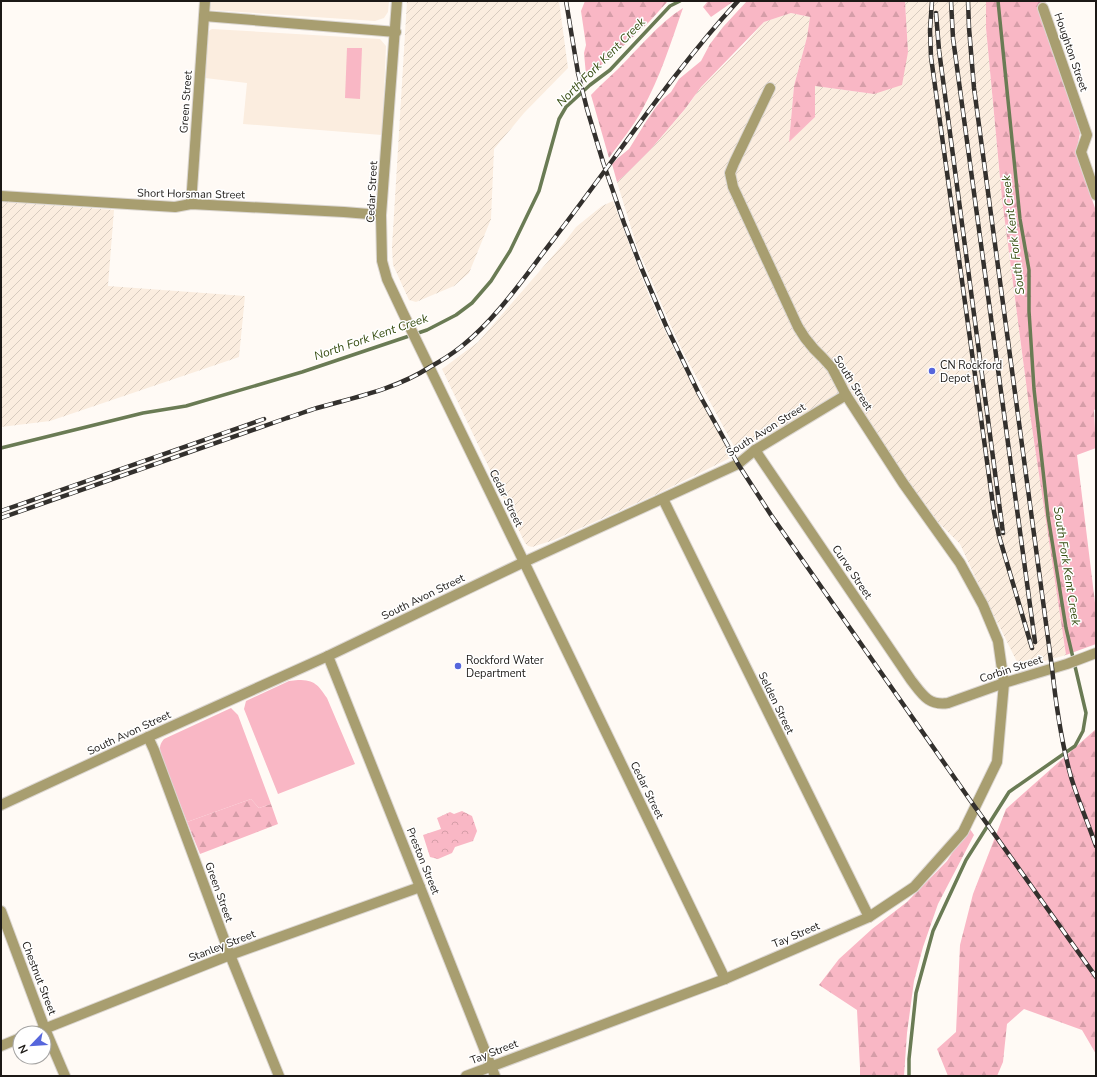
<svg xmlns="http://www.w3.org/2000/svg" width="1097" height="1077" viewBox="0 0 1097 1077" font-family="'Nunito Sans',sans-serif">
<defs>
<pattern id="industrial-furrows" width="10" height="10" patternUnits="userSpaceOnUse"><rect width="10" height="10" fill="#fbeddf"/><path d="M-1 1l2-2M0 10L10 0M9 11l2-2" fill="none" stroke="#d7cbbf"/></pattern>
<pattern id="forest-firs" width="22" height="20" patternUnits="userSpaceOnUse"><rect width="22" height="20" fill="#f9b7c5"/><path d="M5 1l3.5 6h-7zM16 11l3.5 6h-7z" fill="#d59da8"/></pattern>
<pattern id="park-crowns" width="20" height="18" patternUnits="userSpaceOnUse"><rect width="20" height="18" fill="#f9b7c5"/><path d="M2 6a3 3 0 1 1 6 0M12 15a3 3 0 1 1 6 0" fill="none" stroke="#d59da8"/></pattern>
</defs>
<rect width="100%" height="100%" fill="#fffaf5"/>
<g fill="#fbeddf">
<polygon points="207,1 389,1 388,12 384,18 375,21 211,10 207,6"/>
<polygon points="212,29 380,39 386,46 382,135 243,124 247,83 205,78 207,33 210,30"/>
</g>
<g fill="url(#industrial-furrows)">
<polygon points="407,1 559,1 568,68 524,113 494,149 491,219 469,273 454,286 416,302 409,300 393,265 392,247"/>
<polygon points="905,1 986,1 986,28 1002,199 1031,421 1066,655 1020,668 978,583 960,544 939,523 888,453 848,386 793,422 766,436 736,450 684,354 670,324 637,247 617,182 628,172 651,149 687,107 701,87 744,45 764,22 791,13 810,17 807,37 794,86 789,141 815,117 815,86 874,94 908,52"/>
<polygon points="1,201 114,210 108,286 245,296 239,357 50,421 1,427"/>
<polygon points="613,201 643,281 656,312 677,356 732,457 657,494 554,540 532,547 528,546 525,543 442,369 478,342 564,243 576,227 602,206"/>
</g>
<g fill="#f9b7c5">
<polygon points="347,48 362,48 360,99 345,98"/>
<path d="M298,680C315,680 318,685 327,698L355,764L278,794L244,709L246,701L289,681Z"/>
<path d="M231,708L238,715L271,804L259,808L251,799L187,822L162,757C160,749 158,746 164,739Z"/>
</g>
<g fill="url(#forest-firs)">
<polygon points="585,1 668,1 649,22 607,61 586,75 584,53 586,45 581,11"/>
<polygon points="708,1 734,1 711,17 703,7"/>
<polygon points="747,1 905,1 908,52 902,85 874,94 815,86 815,117 789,142 794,86 807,37 810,17 791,13 764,22 701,87 685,109 651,149 628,172 617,182 612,164 618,158 629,149 647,120 656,107 663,99 671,92 679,79 701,61 710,44 723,27"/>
<polygon points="986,1 1049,1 1044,3 1040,6 1041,12 1080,133 1077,148 1078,158 1096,211 1096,409 1094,410 1096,448 1077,455 1096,611 1096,644 1066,655 1031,421 1002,199 986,28"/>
<path d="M683,8C671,42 660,78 642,110C633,127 620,142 609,158L591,95C599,86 609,78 618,69C639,48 658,24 683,8Z"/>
<polygon points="1096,729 1096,1054 1082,1030 1024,1009 1007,1024 1003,1062 997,1076 948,1076 937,1049 956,1032 960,945 973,894 1006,809"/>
<polygon points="251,799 259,808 271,804 278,824 200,854 187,822"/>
<polygon points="970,829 974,835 938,904 923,947 914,981 907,1033 904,1076 860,1076 860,1068 857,1010 819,985 839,959 872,929 907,902 947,861 963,836"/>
</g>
<polygon fill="url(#park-crowns)" points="462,811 472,816 477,831 473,841 455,847 452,853 438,859 430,857 423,835 441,829 437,818 450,812 454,814"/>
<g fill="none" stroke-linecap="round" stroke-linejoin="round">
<g stroke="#6a7b54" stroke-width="3.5">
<polyline points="1,448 143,413 186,406 302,372 427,330 456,315 472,303 491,281 510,251 539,191 559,119 566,107 590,85 610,70 670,6 680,1"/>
<polyline points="909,1076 909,1059 916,993 933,931 966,860 1009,792 1075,746 1083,731 1086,713 1066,628 1048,516 1034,389 1029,311 1029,270 1020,219 998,1"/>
</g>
<g stroke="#dbd6d1" stroke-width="12">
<g id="minor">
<polyline points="1043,8 1087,135 1081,152 1096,195"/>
<polyline points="204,16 396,32"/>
<polyline points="1,196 175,207 191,204 344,212 381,215"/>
<polyline points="191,204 205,1"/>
<polyline points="755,450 846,395"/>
<polyline points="663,499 869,917"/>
<polyline points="524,562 725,979"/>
<polyline points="148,737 154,750 230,955 279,1076"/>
<polyline points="1,911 45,1029 65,1076"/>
<polyline points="34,1033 230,955 420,887"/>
<polyline points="1,1046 20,1038"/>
<polyline points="466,1076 725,979 869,917 914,887 963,832 997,762 1004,683 998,641 983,605 960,563 903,483 846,395 832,368 823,358 814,349 805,338 798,327 733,187 730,173 734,163 770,88"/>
</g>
</g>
<g stroke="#dbd6d1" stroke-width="12">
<g id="tertiary">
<polyline points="397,1 381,215 382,261 387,279 403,313 524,562"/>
<polyline points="328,656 420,887 495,1076"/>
<path d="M1,805L148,737L328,656L524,562L738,464L755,450L911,680C922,694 928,706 948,703L1004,683L1067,664L1096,653"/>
</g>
</g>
<use href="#minor" stroke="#a89e70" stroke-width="10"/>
<use href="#tertiary" stroke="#a89e70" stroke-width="10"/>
<g stroke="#33302d" stroke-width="4.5">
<g id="rail">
<polyline points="566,1 578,73 587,109 603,162 624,223 641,267 667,328 699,394 738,464 771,515 970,800 1096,977"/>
<polyline points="932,1 930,30 931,57 994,512 999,536 1032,648"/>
<polyline points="951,1 953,38 1035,642"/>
<path d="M968,1L969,28L974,88L1052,668C1056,705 1061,741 1071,777C1078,800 1088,823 1096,846"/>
<polyline points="936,13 939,50 1003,533"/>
<polyline points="1,511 264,419"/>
<path d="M1,518L287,418C297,415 307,411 317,408C356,397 396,389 430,367C441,361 452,354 462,346C498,317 525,276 553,240C615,160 670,75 738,1"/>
</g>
</g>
<use href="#rail" stroke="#fff" stroke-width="3" stroke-dasharray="9" stroke-linecap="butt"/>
</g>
<g fill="#5666dc" stroke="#fff" stroke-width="1.5">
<circle cx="932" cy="371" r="4"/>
<circle cx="458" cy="666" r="4"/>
</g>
<g text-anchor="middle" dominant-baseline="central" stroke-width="3" stroke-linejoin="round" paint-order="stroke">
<g font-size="11" fill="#1c1916" stroke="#fff">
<text transform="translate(1071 52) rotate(71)">Houghton Street</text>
<text transform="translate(186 102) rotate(-86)">Green Street</text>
<text transform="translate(372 192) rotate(-87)">Cedar Street</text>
<text transform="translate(191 194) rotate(1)">Short Horsman Street</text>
<text transform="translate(853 383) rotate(58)">South Street</text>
<text transform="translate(766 430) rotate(-32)">South Avon Street</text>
<text transform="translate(506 498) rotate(64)">Cedar Street</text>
<text transform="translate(852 572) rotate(56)">Curve Street</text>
<text transform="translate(423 597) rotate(-26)">South Avon Street</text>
<text transform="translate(1011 669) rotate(-18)">Corbin Street</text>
<text transform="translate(776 703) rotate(64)">Selden Street</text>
<text transform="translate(129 733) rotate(-25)">South Avon Street</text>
<text transform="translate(647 790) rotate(64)">Cedar Street</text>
<text transform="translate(423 861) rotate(68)">Preston Street</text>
<text transform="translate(219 892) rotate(70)">Green Street</text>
<text transform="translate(796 935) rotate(-23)">Tay Street</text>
<text transform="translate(222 946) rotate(-21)">Stanley Street</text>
<text transform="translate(39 978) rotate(69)">Chestnut Street</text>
<text transform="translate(494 1052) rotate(-21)">Tay Street</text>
</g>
<g font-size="11" fill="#1c1916" stroke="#fff" text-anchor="start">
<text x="940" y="365">CN Rockford<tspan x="940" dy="13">Depot</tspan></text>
<text x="466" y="660">Rockford Water<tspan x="466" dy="13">Department</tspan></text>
</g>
<g font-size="12" font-style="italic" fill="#374d11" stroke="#fff">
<text transform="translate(601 62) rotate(-45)">North Fork Kent Creek</text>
<text transform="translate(1013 235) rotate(-97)">South Fork Kent Creek</text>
<text transform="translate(371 337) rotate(-19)">North Fork Kent Creek</text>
<text transform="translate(1067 566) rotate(81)">South Fork Kent Creek</text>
</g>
</g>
<rect width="1097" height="1077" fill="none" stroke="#1c1916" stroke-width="4"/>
<g transform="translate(32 1045) rotate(245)"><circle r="19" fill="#ffffff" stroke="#a4a3a2"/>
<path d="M0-3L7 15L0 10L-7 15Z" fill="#5666dc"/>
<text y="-6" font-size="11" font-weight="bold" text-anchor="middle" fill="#1c1916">N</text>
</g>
</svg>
